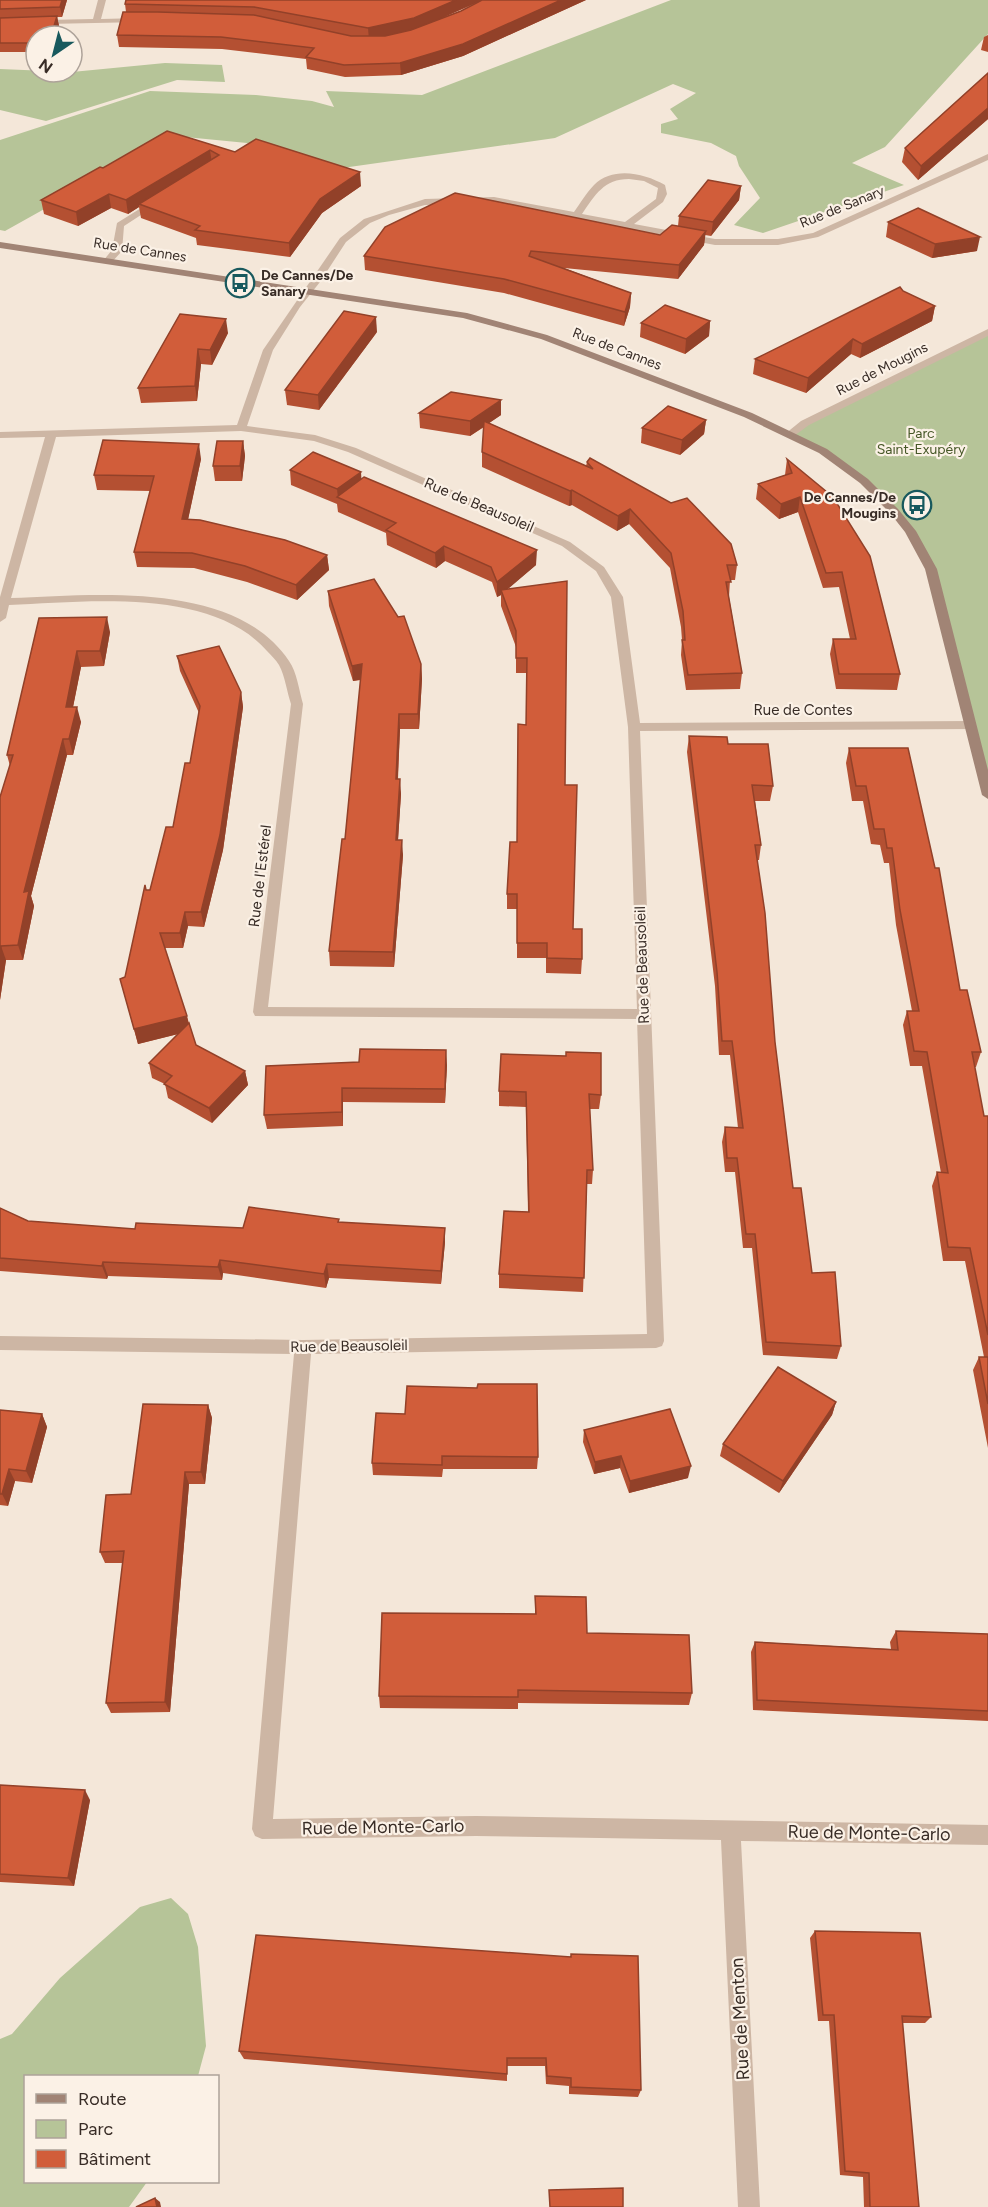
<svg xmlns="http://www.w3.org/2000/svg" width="988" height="2207" viewBox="0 0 988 2207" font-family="Figtree,sans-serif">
<rect width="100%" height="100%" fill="#f4e7d9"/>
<g fill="#b6c498">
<polygon points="671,0 988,0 988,34 885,147 852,163 904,185 763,233 734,225 760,198 739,166 736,156 711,143 661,133 661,124 678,119 670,109 696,93 673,84 555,138 321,171 247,143 175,136 5,231 0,230 0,140 150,91 256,95 312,101 334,107 326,91 422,95"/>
<polygon points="165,63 222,65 225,82 177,80 46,121 0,110 0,69 72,72"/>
<polygon points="988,332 988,795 921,549 864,481 790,434"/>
<polygon points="171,1898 188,1914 198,1947 206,2046 198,2076 26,2076 26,2182 147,2182 129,2207 0,2207 0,2039 12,2034 60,1978 140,1907"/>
</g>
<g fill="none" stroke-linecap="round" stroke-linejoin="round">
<g fill="#cdb6a4" fill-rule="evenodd">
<polygon points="98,0 106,0 101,19 142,18 146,20 142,22 0,25 0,21 93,19"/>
<path d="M988,154V160L818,237L778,245H715L494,203L425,205L389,215L370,223L346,242L320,282L300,307L273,350L247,426L315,435L356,448L570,542L604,567L623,597L640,723L971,721L977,725L971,729L640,731L664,1341L662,1346L656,1348L311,1354L273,1819L476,1816L988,1825V1845L741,1841L760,2207H738L721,1840L476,1836L262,1839L255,1836L252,1829L294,1354L0,1350V1336L303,1340L647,1334L637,1019L255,1016L253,1012L291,704C287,692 285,676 279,665C276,660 271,655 267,651C211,587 86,602 9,605L6,618L0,622V597L45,437L0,438V432L237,425L263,350L340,238L364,219L425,199L494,197L574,212C580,204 586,193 594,185C613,166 644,173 665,185L667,194L663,202L634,224L715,239H778L813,233ZM629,179L644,181L658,188L656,199L625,222L582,214C595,195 604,179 629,179ZM241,431L314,441L348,452L562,546L596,571L611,597L628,727L637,1009L268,1007L303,704C299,691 297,672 289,661C235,580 95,595 11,598L56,437Z"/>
<polygon points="154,200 161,202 124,226 122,251 111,263 105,263 103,261 112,250 117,223"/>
<polygon points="988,329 988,336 809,425 794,436 785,434 801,421"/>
</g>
<polygon fill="#a18475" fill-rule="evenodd" points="0,242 467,313 547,335 752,413 827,449 868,479 898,509 916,531 937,569 988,770 988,799 982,795 925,569 905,532 890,513 860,483 819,453 744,417 541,339 463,318 0,248"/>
</g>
<g fill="#b45032" fill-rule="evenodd">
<polygon points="0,0 67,0 62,17 57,17 59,26 36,36 36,52 0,52"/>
<path d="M126,0H586L463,56L401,75L345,77L307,69L306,59L222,49L119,47L117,35L123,12H126L125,4ZM481,1L461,11L444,17Z"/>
<polygon points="988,35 988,52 981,50 984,37"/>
<polygon points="988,73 988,119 918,180 902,162 905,148"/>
<polygon points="167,131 235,152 361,186 322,213 290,257 197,245 196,238 141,218 139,207 128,214 111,208 78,226 44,214 41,200 103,168"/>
<polygon points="741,186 739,200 711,236 705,235 704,245 678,279 564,268 631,293 630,307 624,326 504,293 365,270 364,256 660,235 678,226 679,216"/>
<polygon points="888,222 977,251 932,258 886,237"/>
<polygon points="903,291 935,306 932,321 860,358 851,354 806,393 753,374 755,359"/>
<polygon points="180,314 228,333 212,365 201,364 197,401 141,403 138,388"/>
<polygon points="710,321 709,336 685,354 640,337 641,323"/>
<polygon points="377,332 319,410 287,405 285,390"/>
<polygon points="419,413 501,415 489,423 586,466 587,462 737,565 735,580 730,580 729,597 742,673 740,689 686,690 681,655 682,640 681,627 670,568 629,524 617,531 572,505 569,506 482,467 482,452 484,427 470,436 420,428"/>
<polygon points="706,420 704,434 680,455 641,443 642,428"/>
<polygon points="243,441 245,456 242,481 215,481 213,466"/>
<polygon points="201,459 188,519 327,555 329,570 297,600 247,582 194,568 137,567 134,552 150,491 97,490 94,475"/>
<polygon points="787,459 900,674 897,690 836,689 830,654 833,639 850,639 839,587 823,588 798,512 779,519 756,499 758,484 785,475"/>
<polygon points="290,470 361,479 536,565 507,589 565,785 573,929 582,959 581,974 546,973 546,958 517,958 517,909 507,909 507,894 517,842 526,725 526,673 516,673 516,647 501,606 501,595 497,597 492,582 445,561 436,568 387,545 386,533 338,512 337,504 291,485"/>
<polygon points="328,591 421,664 422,679 419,729 400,729 398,779 401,794 398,840 403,855 394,967 330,966 329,951 345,839 361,680 353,681 329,606"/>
<polygon points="39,618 110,632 104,666 81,667 73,707 81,722 73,755 67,755 31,896 34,906 23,960 6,960 0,1000 0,797 10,766 7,755"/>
<polygon points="177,656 241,692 243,707 223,850 204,927 188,926 183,948 165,948 196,1045 245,1071 248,1085 212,1123 168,1098 165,1084 152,1078 149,1063 178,1034 138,1044 120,979 125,977 146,890 150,890 173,827 190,763 199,713 180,671"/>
<polygon points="689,736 728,744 773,786 770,801 755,801 761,845 759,860 757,860 775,1042 793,1188 812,1273 841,1346 837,1359 763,1355 752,1248 743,1248 735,1172 725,1172 722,1142 725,1127 738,1128 730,1055 719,1055 715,986 687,752"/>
<polygon points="849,748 960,990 981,1052 976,1067 974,1067 984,1116 988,1116 988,1448 973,1370 979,1357 984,1357 965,1261 943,1261 932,1186 937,1172 941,1173 922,1066 910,1066 903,1025 907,1011 912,1011 896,925 889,863 884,863 880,845 871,844 863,801 852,801 846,763"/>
<polygon points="359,1062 447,1065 445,1103 343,1102 343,1126 267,1129 264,1115"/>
<polygon points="499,1091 601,1095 599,1109 589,1109 593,1170 592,1184 587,1184 583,1292 499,1288 499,1274 528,1212 526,1107 499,1106"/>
<polygon points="0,1208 28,1221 135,1229 243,1228 339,1219 339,1222 445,1242 441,1284 329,1278 326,1288 223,1273 222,1280 108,1276 107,1279 0,1271"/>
<polygon points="836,1402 832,1415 779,1493 720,1456 723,1444"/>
<polygon points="208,1405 212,1418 205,1484 189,1484 170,1712 111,1713 106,1703 123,1563 105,1563 100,1552 131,1494"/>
<polygon points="0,1410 42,1414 47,1427 32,1483 15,1481 8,1506 0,1505"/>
<polygon points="376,1413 538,1457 537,1469 443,1469 442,1477 373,1475 372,1463"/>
<polygon points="584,1430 688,1478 629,1493 620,1468 594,1474 583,1442"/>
<polygon points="535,1596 587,1633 692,1693 689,1705 518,1703 518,1709 380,1708 379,1696 535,1614"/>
<polygon points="896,1631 988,1634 988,1721 753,1710 751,1652 755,1642 891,1649 890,1642"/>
<polygon points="0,1785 90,1800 74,1886 0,1882"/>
<polygon points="815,1931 931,2017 925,2023 902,2023 919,2207 864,2207 863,2177 840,2175 829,2021 818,2021 810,1938"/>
<polygon points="571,1954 641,2090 638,2097 569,2094 569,2086 546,2084 545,2066 507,2066 507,2081 244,2059 239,2051 571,1957"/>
</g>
<g fill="#924129">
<polygon points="62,0 67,0 62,17 60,7"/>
<polygon points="456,0 482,0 415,30 369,40 368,28"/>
<polygon points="561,0 586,0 463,56 401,75 400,63"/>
<polygon points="57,16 59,26 56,36 51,36"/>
<polygon points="988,108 988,119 918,180 921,166"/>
<polygon points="210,150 212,164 139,204 139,207 128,214 126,200"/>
<polygon points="360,172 361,186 322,213 290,257 289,243 320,199"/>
<polygon points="741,186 739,200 711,236 713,222"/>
<polygon points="109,194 111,208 78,226 76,212"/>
<polygon points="706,231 704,245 678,279 679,265"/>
<polygon points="980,237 977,251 932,258 935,244"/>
<polygon points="631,293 630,307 624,326 625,312"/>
<polygon points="935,306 932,321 860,358 862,344"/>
<polygon points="376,317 377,332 319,410 318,395"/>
<polygon points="226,319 228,333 212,365 210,350"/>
<polygon points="710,321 709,336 685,354 686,339"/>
<polygon points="853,339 851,354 806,393 808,378"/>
<polygon points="198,349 201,364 197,401 195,386"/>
<polygon points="501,400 501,415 470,436 470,421"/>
<polygon points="706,420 704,434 680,455 682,440"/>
<polygon points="243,441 245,456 242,481 240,466"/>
<polygon points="199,444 201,459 185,534 182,519"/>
<polygon points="361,472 362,487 338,498 337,489"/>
<polygon points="572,490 572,505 569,506 570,491"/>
<polygon points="800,497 798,512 779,519 781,504"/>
<polygon points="630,509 629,524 617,531 618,516"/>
<polygon points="444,546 445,561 436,568 435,553"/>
<polygon points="537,550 536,565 502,594 501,590 501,595 497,597 497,582"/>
<polygon points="327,555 329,570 297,600 296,585"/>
<polygon points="107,617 110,632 104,666 100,651"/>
<polygon points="77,651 81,667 70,722 66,707"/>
<polygon points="362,664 363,679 353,681 352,666"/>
<polygon points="421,664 422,679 419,729 418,714"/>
<polygon points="241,692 243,707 223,850 204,927 201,912"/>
<polygon points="77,707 81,722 73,755 69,739"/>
<polygon points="399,714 400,729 397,794 396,779"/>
<polygon points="63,739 67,755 31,896 34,906 23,960 18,945 24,892"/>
<polygon points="400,779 401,794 397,855 396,840"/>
<polygon points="402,840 403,855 394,967 393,952"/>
<polygon points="185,912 188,926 183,948 180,933"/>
<polygon points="1,946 6,960 0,1000 0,953"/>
<polygon points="187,1016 190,1031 138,1044 134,1029"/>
<polygon points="446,1050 447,1065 445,1103 445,1089"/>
<polygon points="245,1071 248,1085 212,1123 209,1108"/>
<polygon points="342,1088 343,1102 343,1126 342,1112"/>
<polygon points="445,1228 445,1242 441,1284 441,1271"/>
<polygon points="220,1260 223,1273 222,1280 218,1267"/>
<polygon points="103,1262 108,1276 107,1279 102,1266"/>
<polygon points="327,1264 329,1278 326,1288 324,1274"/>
<polygon points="836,1402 832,1415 779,1493 783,1481"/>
<polygon points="208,1405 212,1418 205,1484 201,1472"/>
<polygon points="42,1414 47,1427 32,1483 26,1471"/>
<polygon points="621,1456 620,1468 594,1474 595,1462"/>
<polygon points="691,1466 688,1478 629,1493 630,1481"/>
<polygon points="9,1469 15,1481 8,1506 2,1494"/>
<polygon points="185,1472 189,1484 170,1712 165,1702"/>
<polygon points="85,1790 90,1800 74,1886 68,1878"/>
<polygon points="155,2198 160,2202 161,2207 157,2207"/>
</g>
<g fill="#d15d3a" stroke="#924129" stroke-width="1.5">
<polygon points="0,0 62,0 60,7 0,9"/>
<polygon points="126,0 456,0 414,18 368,28 254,7 125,4"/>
<polygon points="482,0 561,0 463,44 400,63 344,65 306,57 314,48 221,37 117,35 123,12 158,12 254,15 351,36 385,36 411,30 461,11"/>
<polygon points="57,16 51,36 36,36 36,43 0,43 0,18"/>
<polygon points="988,73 988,108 921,166 905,148"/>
<polygon points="167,131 235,152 256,139 360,172 320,199 289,243 195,230 200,226 139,204 219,155 210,150 126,200 109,194 76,212 41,200 100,167 103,168"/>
<polygon points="708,180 741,186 713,222 679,216"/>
<polygon points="455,193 660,235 672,225 706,231 679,265 531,251 529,256 631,293 625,312 504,279 364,256 385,227"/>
<polygon points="918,208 980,237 935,244 888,222"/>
<polygon points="900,287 903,291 935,306 862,344 853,339 808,378 755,359"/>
<polygon points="665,305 710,321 686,339 641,323"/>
<polygon points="344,311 376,317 318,395 285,390"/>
<polygon points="180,314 226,319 210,350 198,349 195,386 138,388"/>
<polygon points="451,392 501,400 470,421 419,413"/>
<polygon points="668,406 706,420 682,440 642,428"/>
<polygon points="484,421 593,469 587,462 590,458 671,503 687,498 731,544 737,565 727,565 731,582 726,582 742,673 688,675 682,640 685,640 683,611 671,553 630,509 618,516 572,490 570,491 482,452"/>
<polygon points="103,440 199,444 182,519 200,520 285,540 327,555 296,585 245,566 192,553 134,552 154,476 94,475"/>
<polygon points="217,441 243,441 240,466 213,466"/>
<polygon points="313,452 361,472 337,489 290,470"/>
<polygon points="787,459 833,497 870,556 900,674 839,674 833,639 856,639 842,572 826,573 800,497 781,504 758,484 792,473"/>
<polygon points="364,477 537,550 497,582 491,567 444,546 435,553 386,530 396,523 337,497"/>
<polygon points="374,579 398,617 404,616 421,664 418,714 399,714 396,779 400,779 396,840 402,840 393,952 329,951 342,839 345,839 362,664 352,666 328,591"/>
<polygon points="567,581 565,785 577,785 573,929 582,929 582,959 547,958 547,943 517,943 517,894 507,894 510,842 517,842 518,724 526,725 527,658 516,658 516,631 501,590"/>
<polygon points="107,617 100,651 77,651 66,707 77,707 69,739 63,739 24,892 29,891 18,945 1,946 0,953 0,797 13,755 7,755 39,618"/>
<polygon points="219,646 241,692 220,835 201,912 185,912 180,933 160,933 187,1016 134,1029 120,979 125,977 145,885 146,890 150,890 166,827 173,827 185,763 190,763 200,706 177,656"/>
<polygon points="689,736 727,737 728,744 768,744 773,786 752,785 761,845 755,845 765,913 775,1042 793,1188 801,1188 812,1273 835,1272 841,1346 766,1342 755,1234 746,1234 737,1158 727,1158 725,1127 743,1128 732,1041 722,1041 717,972"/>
<polygon points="849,748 908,748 935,868 939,868 960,990 967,990 981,1052 972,1052 984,1116 988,1116 988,1335 970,1248 948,1247 937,1172 948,1173 927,1052 914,1051 907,1011 919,1011 900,910 892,848 887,848 884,829 874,829 866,786 856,786"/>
<polygon points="189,1023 196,1045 245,1071 209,1108 164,1084 172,1076 149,1063"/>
<polygon points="360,1049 446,1050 445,1089 342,1088 342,1112 264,1115 266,1066 359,1062"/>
<polygon points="566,1052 601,1053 601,1095 589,1094 593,1170 587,1170 584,1278 499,1274 504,1211 529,1212 526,1092 499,1091 501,1054 566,1056"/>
<polygon points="249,1207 339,1219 338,1222 445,1228 441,1271 327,1264 324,1274 220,1260 218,1267 103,1262 102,1266 0,1258 0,1208 28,1221 135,1229 136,1223 243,1228"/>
<polygon points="979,1357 988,1357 988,1404"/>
<polygon points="778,1367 836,1402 783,1481 723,1444"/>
<polygon points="478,1384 537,1384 538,1457 442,1456 442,1465 372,1463 376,1413 405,1414 407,1386 477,1388"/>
<polygon points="143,1404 208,1405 201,1472 185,1472 165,1702 106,1703 124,1551 100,1552 106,1495 131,1494"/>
<polygon points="670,1409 691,1466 630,1481 621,1456 595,1462 584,1430"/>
<polygon points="0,1410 42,1414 26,1471 9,1469 2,1494 0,1494"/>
<polygon points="535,1596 586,1597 587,1633 689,1635 692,1693 518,1690 518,1697 379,1696 382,1613 536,1614"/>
<polygon points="896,1631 988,1634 988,1711 757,1700 755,1642 898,1650"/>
<polygon points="0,1785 85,1790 68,1878 0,1874"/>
<polygon points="815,1931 920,1933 931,2017 902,2016 919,2207 870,2207 869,2173 845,2171 834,2015 823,2015"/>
<polygon points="256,1935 571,1957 571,1954 638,1956 641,2090 571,2087 571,2078 547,2076 546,2058 507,2058 507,2074 239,2051"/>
<polygon points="623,2188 623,2207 550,2207 549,2190"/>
<polygon points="155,2198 157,2207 136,2207"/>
</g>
<defs>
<g id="bus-ring" transform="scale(1.5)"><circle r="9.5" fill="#fbf1e6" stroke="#18595d" stroke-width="1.5"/><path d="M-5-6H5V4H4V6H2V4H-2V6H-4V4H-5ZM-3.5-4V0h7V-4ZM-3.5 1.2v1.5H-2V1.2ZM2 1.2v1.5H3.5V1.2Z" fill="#18595d"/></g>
</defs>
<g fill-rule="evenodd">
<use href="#bus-ring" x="240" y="283"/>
<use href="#bus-ring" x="917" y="505"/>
</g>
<g text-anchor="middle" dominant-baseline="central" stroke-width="4.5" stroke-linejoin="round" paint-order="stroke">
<g font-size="14" fill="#382c26" stroke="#fbf1e6">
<text transform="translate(842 207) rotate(-22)">Rue de Sanary</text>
<text transform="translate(140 250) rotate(9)">Rue de Cannes</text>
<text transform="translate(617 349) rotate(21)">Rue de Cannes</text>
<text transform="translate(882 369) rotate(-27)">Rue de Mougins</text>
</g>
<g font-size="14" font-weight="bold" fill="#382c26" stroke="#fbf1e6" text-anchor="start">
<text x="261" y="275">De Cannes/De<tspan x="261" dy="16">Sanary</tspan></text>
<text x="896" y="497" text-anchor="end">De Cannes/De<tspan x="896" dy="16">Mougins</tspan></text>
</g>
<g font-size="14" fill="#475828" stroke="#fbf1e6">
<text x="921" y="433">Parc<tspan x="921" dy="16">Saint-Exupéry</tspan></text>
</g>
<g font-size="15" fill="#382c26" stroke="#fbf1e6">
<text transform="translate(479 505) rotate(23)">Rue de Beausoleil</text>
<text x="803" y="710">Rue de Contes</text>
<text transform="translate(260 876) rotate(-83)">Rue de l'Estérel</text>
<text transform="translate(642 965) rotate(-92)">Rue de Beausoleil</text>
<text transform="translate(349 1346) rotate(-1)">Rue de Beausoleil</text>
</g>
<g font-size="18" fill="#382c26" stroke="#fbf1e6">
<text transform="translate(383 1827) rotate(-1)">Rue de Monte-Carlo</text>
<text transform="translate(869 1833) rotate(1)">Rue de Monte-Carlo</text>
<text transform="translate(740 2019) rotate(-93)">Rue de Menton</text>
</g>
</g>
<rect x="24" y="2075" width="195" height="108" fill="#fbf1e6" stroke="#ada299" stroke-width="1.5"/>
<rect x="36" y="2094" width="30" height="9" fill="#a18475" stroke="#ada299" stroke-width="1.5"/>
<text x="78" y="2105" font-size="18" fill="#382c26">Route</text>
<rect x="36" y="2120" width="30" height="18" fill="#b6c498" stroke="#ada299" stroke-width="1.5"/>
<text x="78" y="2135" font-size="18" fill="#382c26">Parc</text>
<rect x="36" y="2150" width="30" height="18" fill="#d15d3a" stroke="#ada299" stroke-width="1.5"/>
<text x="78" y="2165" font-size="18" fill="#382c26">Bâtiment</text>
<g transform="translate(54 54) rotate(215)"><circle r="28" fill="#fbf1e6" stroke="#ada299" stroke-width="1.5"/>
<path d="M0-4.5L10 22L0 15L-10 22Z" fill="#18595d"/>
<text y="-9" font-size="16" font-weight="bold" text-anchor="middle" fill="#382c26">N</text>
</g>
</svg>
